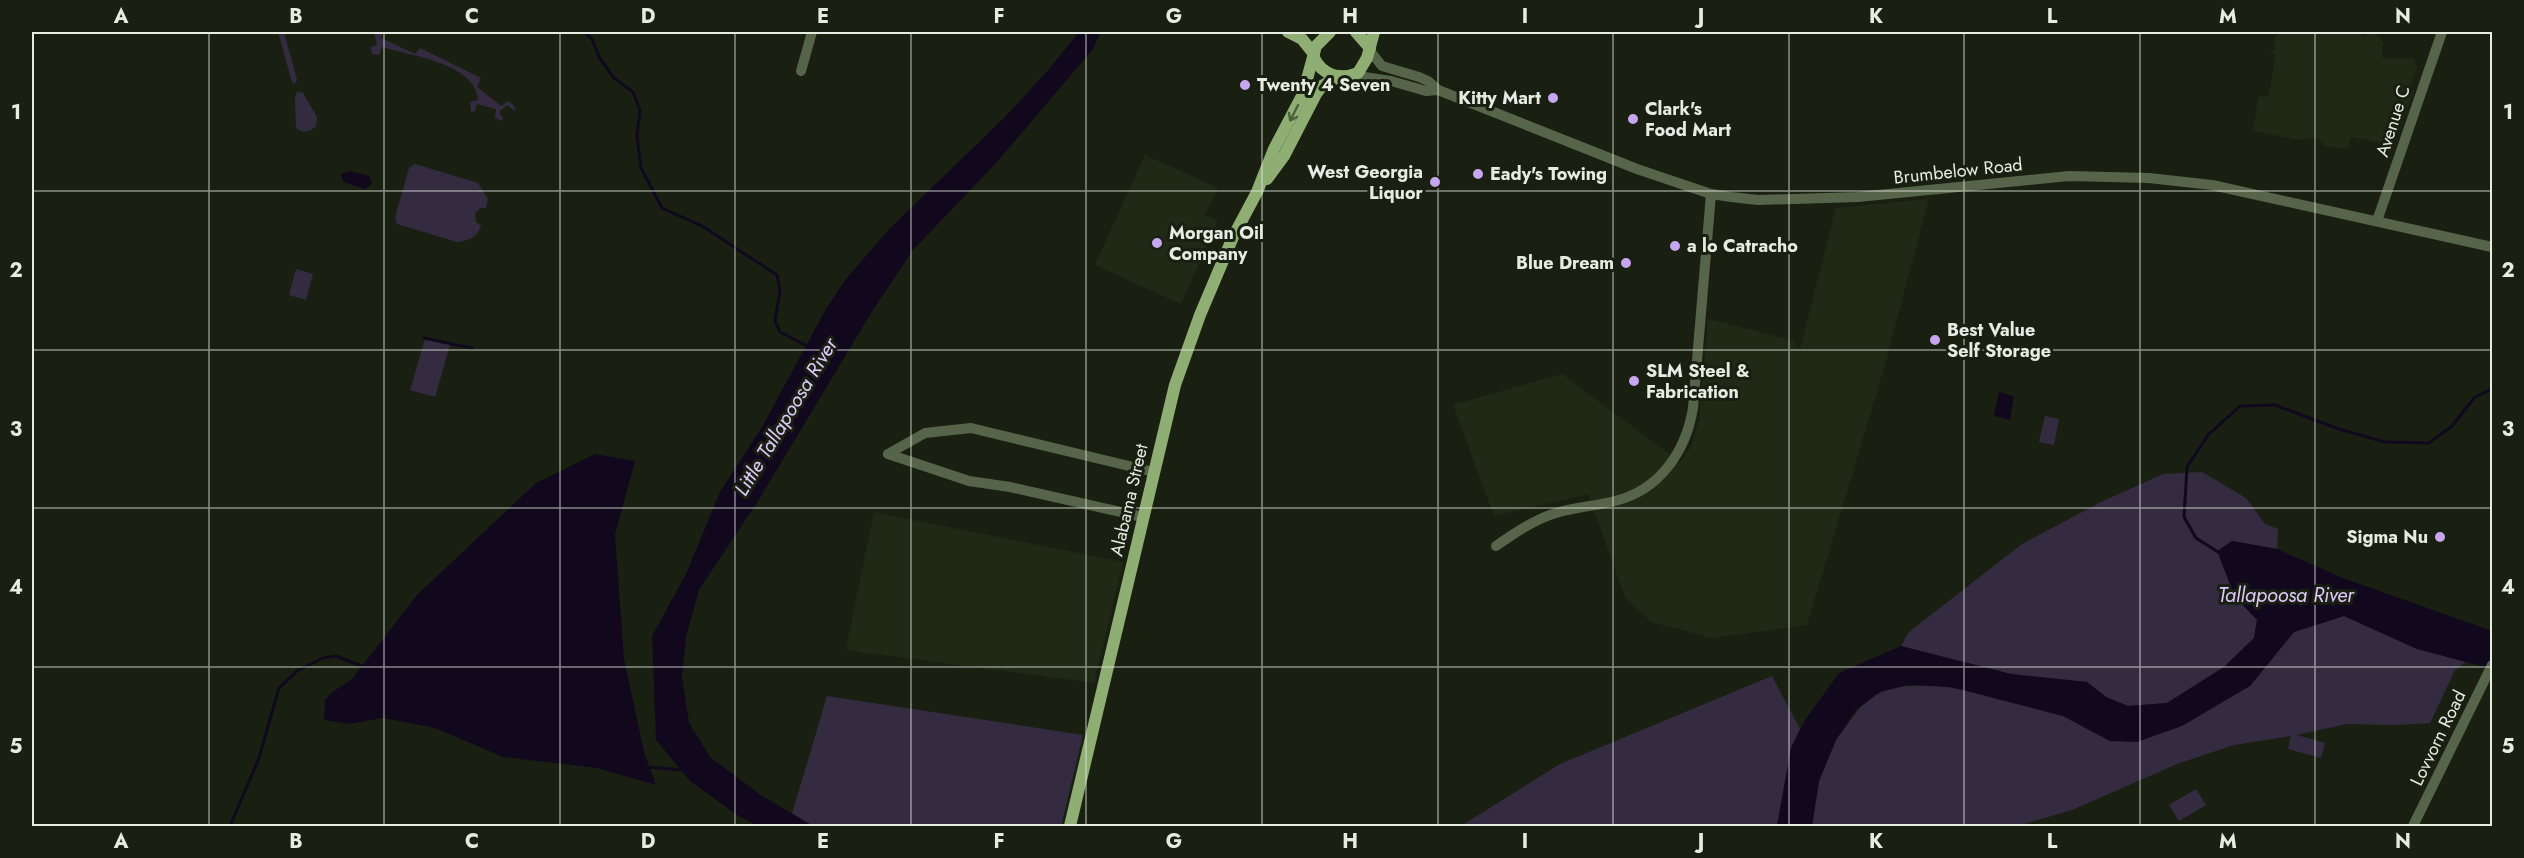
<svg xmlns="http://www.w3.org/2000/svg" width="2524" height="858" viewBox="0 0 2524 858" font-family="Jost,sans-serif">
<rect width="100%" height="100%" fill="#192012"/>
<g fill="#1f2916">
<polygon points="2280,32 2365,32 2363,35 2364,37 2371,32 2376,34 2383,42 2382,57 2385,59 2414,59 2417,67 2409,91 2414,90 2399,134 2396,128 2392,130 2389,132 2387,144 2351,137 2348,147 2340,149 2326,146 2316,138 2295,140 2253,130 2259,96 2266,97 2269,94 2275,59 2275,54 2270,52 2275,49 2274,39"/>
<polygon points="1145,155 1218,188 1205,215 1218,221 1181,304 1095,265"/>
<polygon points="1929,199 1879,385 1807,625 1712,638 1651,622 1625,597 1588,494 1494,516 1453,405 1562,374 1680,462 1691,447 1699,421 1708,319 1795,341 1794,346 1800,349 1836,208"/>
<polygon points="874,512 1123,562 1094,683 846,650"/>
</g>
<g fill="#352b41">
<polygon points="278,32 284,32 297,80 295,84 292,82"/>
<path d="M374,32H383L381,38L415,54L420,48L481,78L477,87L501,106L509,101L515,107V111L507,105L499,112L503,118L502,121L495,118L496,109L477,104L475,111L471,112L470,102L478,100C476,63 411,56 382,47L379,55L372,54L370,47L377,45Z"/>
<path d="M297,92L303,93L317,117L316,126C311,132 303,134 296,128L295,97Z"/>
<path d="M415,164L478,183L488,199L486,208H480L475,213L476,222L481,225C478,237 469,241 457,242L397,224L395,217L409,168Z"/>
<polygon points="296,269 313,274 306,300 289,295"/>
<polygon points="425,339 450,345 435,397 410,390"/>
<polygon points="2045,416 2059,419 2054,445 2039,442"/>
<polygon points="2202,472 2246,498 2265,524 2278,529 2277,549 2232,541 2235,597 2257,619 2254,638 2224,667 2167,703 2128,706 2106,697 2087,682 2011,674 1901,646 1909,632 2022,544 2101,502 2163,474"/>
<polygon points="2344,616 2417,649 2467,661 2455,670 2430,723 2398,725 2346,724 2297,735 2325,743 2321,758 2288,749 2291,736 2234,745 2177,764 2072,810 2017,826 1812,826 1819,781 1836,740 1862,705 1873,696 1893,687 1930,685 1966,690 2063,716 2110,741 2250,686 2294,632"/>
<polygon points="1772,676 1800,729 1791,748 1777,826 1461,826 1560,764"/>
<polygon points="827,696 1083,735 1061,826 813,826 792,814"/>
<polygon points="2196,789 2206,805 2179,821 2169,805"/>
</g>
<g fill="#12081d">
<polygon points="1079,32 1101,32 1093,49 997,162 913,250 871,313 758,501 699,590 686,637 682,677 689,723 710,757 761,795 813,826 758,826 737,815 690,781 656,740 652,636 686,574 720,492 762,427 826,309 846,279 889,229 1005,117 1049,69"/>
<polygon points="350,171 369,176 372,184 365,189 343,182 341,174"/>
<polygon points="1999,392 2014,396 2010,420 1994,416"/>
<polygon points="595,454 635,461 615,535 624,659 644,752 656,785 597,768 503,757 435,728 383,718 349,724 324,720 325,700 331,693 352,679 417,595 536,483"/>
<polygon points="2232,541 2277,549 2343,578 2492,631 2492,669 2417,649 2344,616 2294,632 2250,686 2182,726 2137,742 2110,741 2063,716 1951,687 1908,685 1880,692 1856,710 1836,740 1819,781 1812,826 1777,826 1791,748 1805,720 1839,673 1901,646 2011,674 2087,682 2106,697 2128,706 2167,703 2224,667 2254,638 2257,620 2235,597 2217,551"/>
</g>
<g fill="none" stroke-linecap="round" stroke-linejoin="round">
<g stroke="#12081d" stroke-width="3">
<polyline points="584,32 592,39 599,57 614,78 633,92 640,110 637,136 641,168 662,208 702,226 777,275 780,291 775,321 780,332 809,347"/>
<polyline points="424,338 472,348"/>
<polyline points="2218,552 2196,538 2184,517 2187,467 2208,435 2240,406 2275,405 2339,429 2385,442 2429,443 2452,426 2475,397 2492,389"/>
<polyline points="647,767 682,770"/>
<polyline points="230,826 259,758 279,688 297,671 323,658 336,656 364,667"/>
</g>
<g stroke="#566549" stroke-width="10">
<polyline points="1370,51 1382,66 1419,77 1428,81 1438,90 1637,169 1711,194 1731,197 1758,200 1858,197 2069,176 2149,178 2212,185 2492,247"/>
<polyline points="801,71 812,32"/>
<polyline points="1351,75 1391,81 1426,91 1438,90"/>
<polyline points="2377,221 2442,32"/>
<polyline points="888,454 925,433 971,428 1154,472"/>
<polyline points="888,454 969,481 1010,487 1143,517"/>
<path d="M1496,546C1514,533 1535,519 1556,513C1575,507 1596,506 1615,501C1660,490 1686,451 1693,408L1711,194"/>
<polyline points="2413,826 2492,665"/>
</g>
<g stroke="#8fae73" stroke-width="12">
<polyline points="1288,32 1302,39 1314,54"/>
<polyline points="1356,32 1370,48"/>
<path d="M1314,58C1323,76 1340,80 1358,73L1367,58L1374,32"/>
<polyline points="1267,179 1284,156 1316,94 1322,86 1339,76"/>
<polyline points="1070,826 1175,385 1200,315 1233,237 1257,192 1274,149 1303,94 1316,46 1330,32"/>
</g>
</g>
<defs><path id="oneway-shaft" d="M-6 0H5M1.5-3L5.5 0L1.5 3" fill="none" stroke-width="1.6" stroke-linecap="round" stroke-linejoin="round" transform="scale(1.5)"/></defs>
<use stroke="#4e603e" href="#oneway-shaft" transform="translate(1294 113) rotate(117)"/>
<path fill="none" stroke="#e7ece3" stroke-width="1.5" stroke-opacity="0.55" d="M209,32V826M384,32V826M560,32V826M735,32V826M911,32V826M1086,32V826M1262,32V826M1438,32V826M1613,32V826M1789,32V826M1964,32V826M2140,32V826M2315,32V826M32,191H2492M32,350H2492M32,508H2492M32,667H2492"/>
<g fill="#c7a6ef" stroke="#192012" stroke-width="2">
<circle cx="1245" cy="85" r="6"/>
<circle cx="1553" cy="98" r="6"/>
<circle cx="1633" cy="119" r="6"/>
<circle cx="1478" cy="174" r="6"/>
<circle cx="1435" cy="182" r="6"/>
<circle cx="1157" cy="243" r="6"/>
<circle cx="1675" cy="246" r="6"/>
<circle cx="1626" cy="263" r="6"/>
<circle cx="1935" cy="340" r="6"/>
<circle cx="1634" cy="381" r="6"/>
<circle cx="2440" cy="537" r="6"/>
</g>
<g text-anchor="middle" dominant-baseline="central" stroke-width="6" stroke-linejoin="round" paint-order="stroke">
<g font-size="18" font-weight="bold" fill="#e7ece3" stroke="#192012" text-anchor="start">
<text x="1257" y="85">Twenty 4 Seven</text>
<text x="1541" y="98" text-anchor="end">Kitty Mart</text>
<text x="1645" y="109">Clark's<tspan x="1645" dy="21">Food Mart</tspan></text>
<text x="1423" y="172" text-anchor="end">West Georgia<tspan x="1423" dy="21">Liquor</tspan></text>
<text x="1490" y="174">Eady's Towing</text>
<text x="1169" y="233">Morgan Oil<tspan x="1169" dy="21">Company</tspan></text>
<text x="1687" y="246">a lo Catracho</text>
<text x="1614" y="263" text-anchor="end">Blue Dream</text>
<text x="1947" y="330">Best Value<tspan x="1947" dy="21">Self Storage</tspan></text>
<text x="1646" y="371">SLM Steel &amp;<tspan x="1646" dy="21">Fabrication</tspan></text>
<text x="2428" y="537" text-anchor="end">Sigma Nu</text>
</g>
<g font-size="18" fill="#e7ece3" stroke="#192012">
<text transform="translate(2393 121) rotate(-72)">Avenue C</text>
<text transform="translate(1958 171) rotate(-6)">Brumbelow Road</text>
<text transform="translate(1129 500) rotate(-77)">Alabama Street</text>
<text transform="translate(2438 738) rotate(-64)">Lovvorn Road</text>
</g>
<g font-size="20" font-style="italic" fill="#e1cafd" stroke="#192012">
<text transform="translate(786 417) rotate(-59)">Little Tallapoosa River</text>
<text x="2286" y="595">Tallapoosa River</text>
</g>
</g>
<rect width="2524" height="858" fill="none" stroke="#192012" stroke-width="66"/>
<rect x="33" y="33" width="2458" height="792" fill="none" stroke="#e7ece3" stroke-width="2"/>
<g font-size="20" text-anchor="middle" font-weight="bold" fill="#e7ece3">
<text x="121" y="23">A</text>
<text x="296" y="23">B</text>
<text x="472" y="23">C</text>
<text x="648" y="23">D</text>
<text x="823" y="23">E</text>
<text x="999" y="23">F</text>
<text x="1174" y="23">G</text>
<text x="1350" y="23">H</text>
<text x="1525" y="23">I</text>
<text x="1701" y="23">J</text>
<text x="1876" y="23">K</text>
<text x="2052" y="23">L</text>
<text x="2228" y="23">M</text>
<text x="2403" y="23">N</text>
<text x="16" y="119">1</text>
<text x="2508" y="119">1</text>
<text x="16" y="277">2</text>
<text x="2508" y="277">2</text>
<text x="16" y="436">3</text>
<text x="2508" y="436">3</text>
<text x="16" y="594">4</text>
<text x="2508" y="594">4</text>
<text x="16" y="753">5</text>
<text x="2508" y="753">5</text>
<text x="121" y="848">A</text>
<text x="296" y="848">B</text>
<text x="472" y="848">C</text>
<text x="648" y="848">D</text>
<text x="823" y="848">E</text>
<text x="999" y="848">F</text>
<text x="1174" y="848">G</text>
<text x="1350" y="848">H</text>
<text x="1525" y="848">I</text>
<text x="1701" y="848">J</text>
<text x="1876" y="848">K</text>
<text x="2052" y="848">L</text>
<text x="2228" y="848">M</text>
<text x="2403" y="848">N</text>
</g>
</svg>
